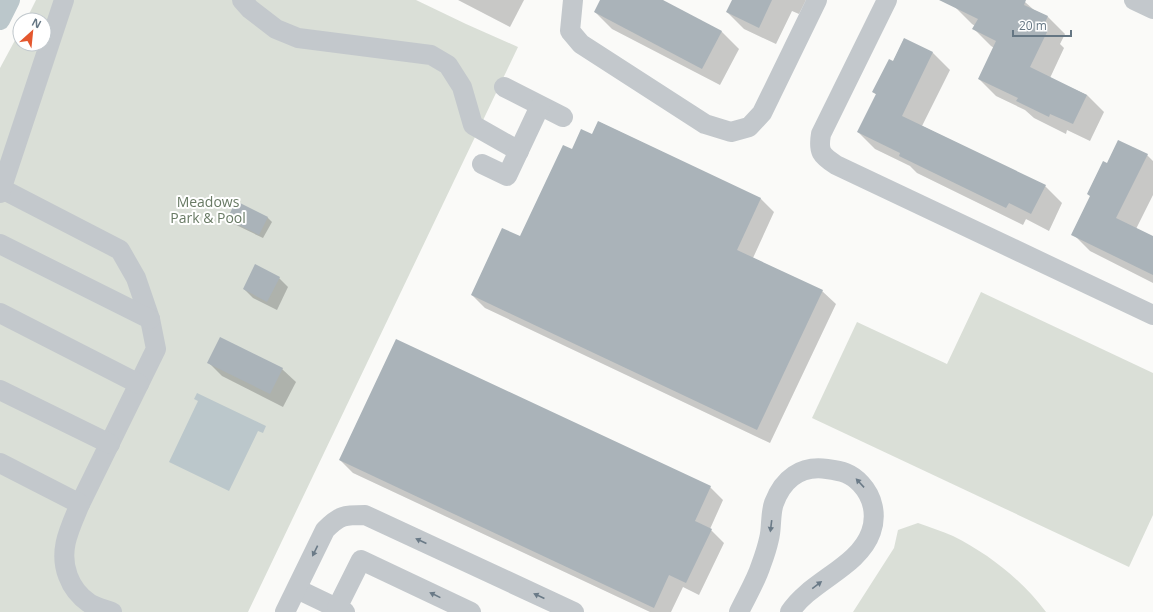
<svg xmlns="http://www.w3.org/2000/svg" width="1153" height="612" viewBox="0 0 1153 612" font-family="'Open Sans',sans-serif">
<rect width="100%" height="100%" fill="#fafaf8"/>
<g fill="#dadfd7">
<polygon points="36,0 416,0 466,24 518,47 248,612 0,612 0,68 20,31 20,44 44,44 44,20 26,20"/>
<polygon points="981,292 1153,373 1153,515 1129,567 812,418 857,322 947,364"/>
<path d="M918,523C929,527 942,531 953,536C989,554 1022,580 1046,612H853L894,548L898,530Z"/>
</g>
<polygon fill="#bbc7cb" points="197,393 266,426 263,433 258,431 229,491 169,462 198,401 194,399"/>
<g fill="#0003">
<polygon points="458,0 524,0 510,27"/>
<polygon points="601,0 661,0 722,32 739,49 720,85 612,29 595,12"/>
<polygon points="733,0 806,0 799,14 792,11 776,44 744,29 727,12"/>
<polygon points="958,0 1021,0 1025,2 1034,10 1048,17 1065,34 1060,44 1064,48 1050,78 1087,95 1104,112 1090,141 1067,130 1066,134 1034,118 1025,110 996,96 979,79 994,48 991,46 974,29 975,26 972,24 955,7"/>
<polygon points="904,39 933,53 950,70 922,126 1045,186 1062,203 1049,231 1026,219 1023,225 917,173 910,166 875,149 858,132 877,95 873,92 893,62"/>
<polygon points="599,122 761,199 774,212 753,258 822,291 836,304 770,443 485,308 472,295 521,237 573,150 593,136"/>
<polygon points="1147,155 1153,161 1153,195 1136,229 1153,237 1153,283 1090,251 1073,234 1107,164"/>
<polygon points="236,202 268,218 272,222 263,238 232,223 228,219"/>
<polygon points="279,278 288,287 277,310 253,298 244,289"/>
<polygon points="209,363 282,369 296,382 283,407 222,376"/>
<polygon points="340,460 710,487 723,500 710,529 724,543 699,595 683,587 671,612 650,612 353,473"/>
</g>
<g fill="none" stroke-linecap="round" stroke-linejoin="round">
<polyline stroke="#bbc7cb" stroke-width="20" points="0,20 10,0"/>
</g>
<g fill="#aab3b9">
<polygon points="600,0 663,0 722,31 702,69 594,12"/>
<polygon points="732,0 772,0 759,28 726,12"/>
<polygon points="939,0 1026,0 1024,5 1048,16 1043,27 1048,30 1030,67 1087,95 1073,124 1050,114 1049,117 1016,101 1018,98 978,79 996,41 972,29 978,19"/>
<polygon points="904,38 933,52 902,116 1046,185 1031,214 1009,203 1006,208 899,156 900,153 857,132 876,94 872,92 889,59 893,61"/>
<polygon points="598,121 761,198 737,250 823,290 757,430 471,295 502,228 520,236 563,145 572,149 581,129 592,134"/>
<polygon points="1118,140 1148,154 1116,218 1153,236 1153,275 1071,235 1090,196 1087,194 1103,161 1107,163"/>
<polygon points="236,201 268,217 259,235 227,219"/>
<polygon points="255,264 280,277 267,302 243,289"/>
<polygon points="220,337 283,368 270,394 207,363"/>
<polygon points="396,339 711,486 695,521 712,529 686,583 669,575 654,608 339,460"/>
</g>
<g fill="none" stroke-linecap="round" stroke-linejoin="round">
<g stroke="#c3c8cc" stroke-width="20">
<polyline points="242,0 250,9 276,29 298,38 431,55 448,65 462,87 473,125 519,151"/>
<polyline points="573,0 570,31 581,44 705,124 731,132 749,127 762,113 817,0"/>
<path d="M887,0L821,134C818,152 821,155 836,165L1153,315"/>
<polyline points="1134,0 1153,9"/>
<polyline points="504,87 563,117"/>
<polyline points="482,164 507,176 540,106"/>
<polyline points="2,189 120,250 136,278 150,319 156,349 80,504"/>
<polyline points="0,193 64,0"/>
<polyline points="0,244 150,319"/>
<polyline points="0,313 139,384"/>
<polyline points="0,390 110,444"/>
<path d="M0,463L80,504C70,528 58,550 68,576C72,587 79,596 89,603C95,607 104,609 112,612"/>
<polyline points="297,589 345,612"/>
<polyline points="337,608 361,560 471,612"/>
<path d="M285,612L325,530C340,515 344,515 365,515L574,612"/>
<path d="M739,612C746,597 756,581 761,565C764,557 767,548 769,539C772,528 770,514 774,503C783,479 801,465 827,469C842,471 851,473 861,484C873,497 877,515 871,532C859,567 810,581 790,612"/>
</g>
</g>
<defs><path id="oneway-solid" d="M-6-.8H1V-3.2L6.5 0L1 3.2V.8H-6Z"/></defs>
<g fill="#6a7a87">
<use href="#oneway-solid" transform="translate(860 483) rotate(-133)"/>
<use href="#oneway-solid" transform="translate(771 526) rotate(97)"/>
<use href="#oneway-solid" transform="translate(421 541) rotate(-155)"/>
<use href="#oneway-solid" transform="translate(315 551) rotate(116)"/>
<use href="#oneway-solid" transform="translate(817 585) rotate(-37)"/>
<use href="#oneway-solid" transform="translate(435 595) rotate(-154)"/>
<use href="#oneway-solid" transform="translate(539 596) rotate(-155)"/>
</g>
<g text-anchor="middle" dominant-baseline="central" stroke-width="4" stroke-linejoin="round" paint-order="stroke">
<g font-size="14" fill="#687a64" stroke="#fff">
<text x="208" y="201">Meadows<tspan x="208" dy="16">Park &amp; Pool</tspan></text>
</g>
</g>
<g transform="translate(32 32) rotate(27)"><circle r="19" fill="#ffffff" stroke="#c1c8cd"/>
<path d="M0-3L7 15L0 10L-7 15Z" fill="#e4572e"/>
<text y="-6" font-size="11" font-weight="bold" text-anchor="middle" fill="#657683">N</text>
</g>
<path d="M1013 30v6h58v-6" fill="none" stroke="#657683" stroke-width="2"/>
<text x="1019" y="30" font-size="12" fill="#657683" stroke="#ffffff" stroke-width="3" paint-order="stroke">20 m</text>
</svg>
